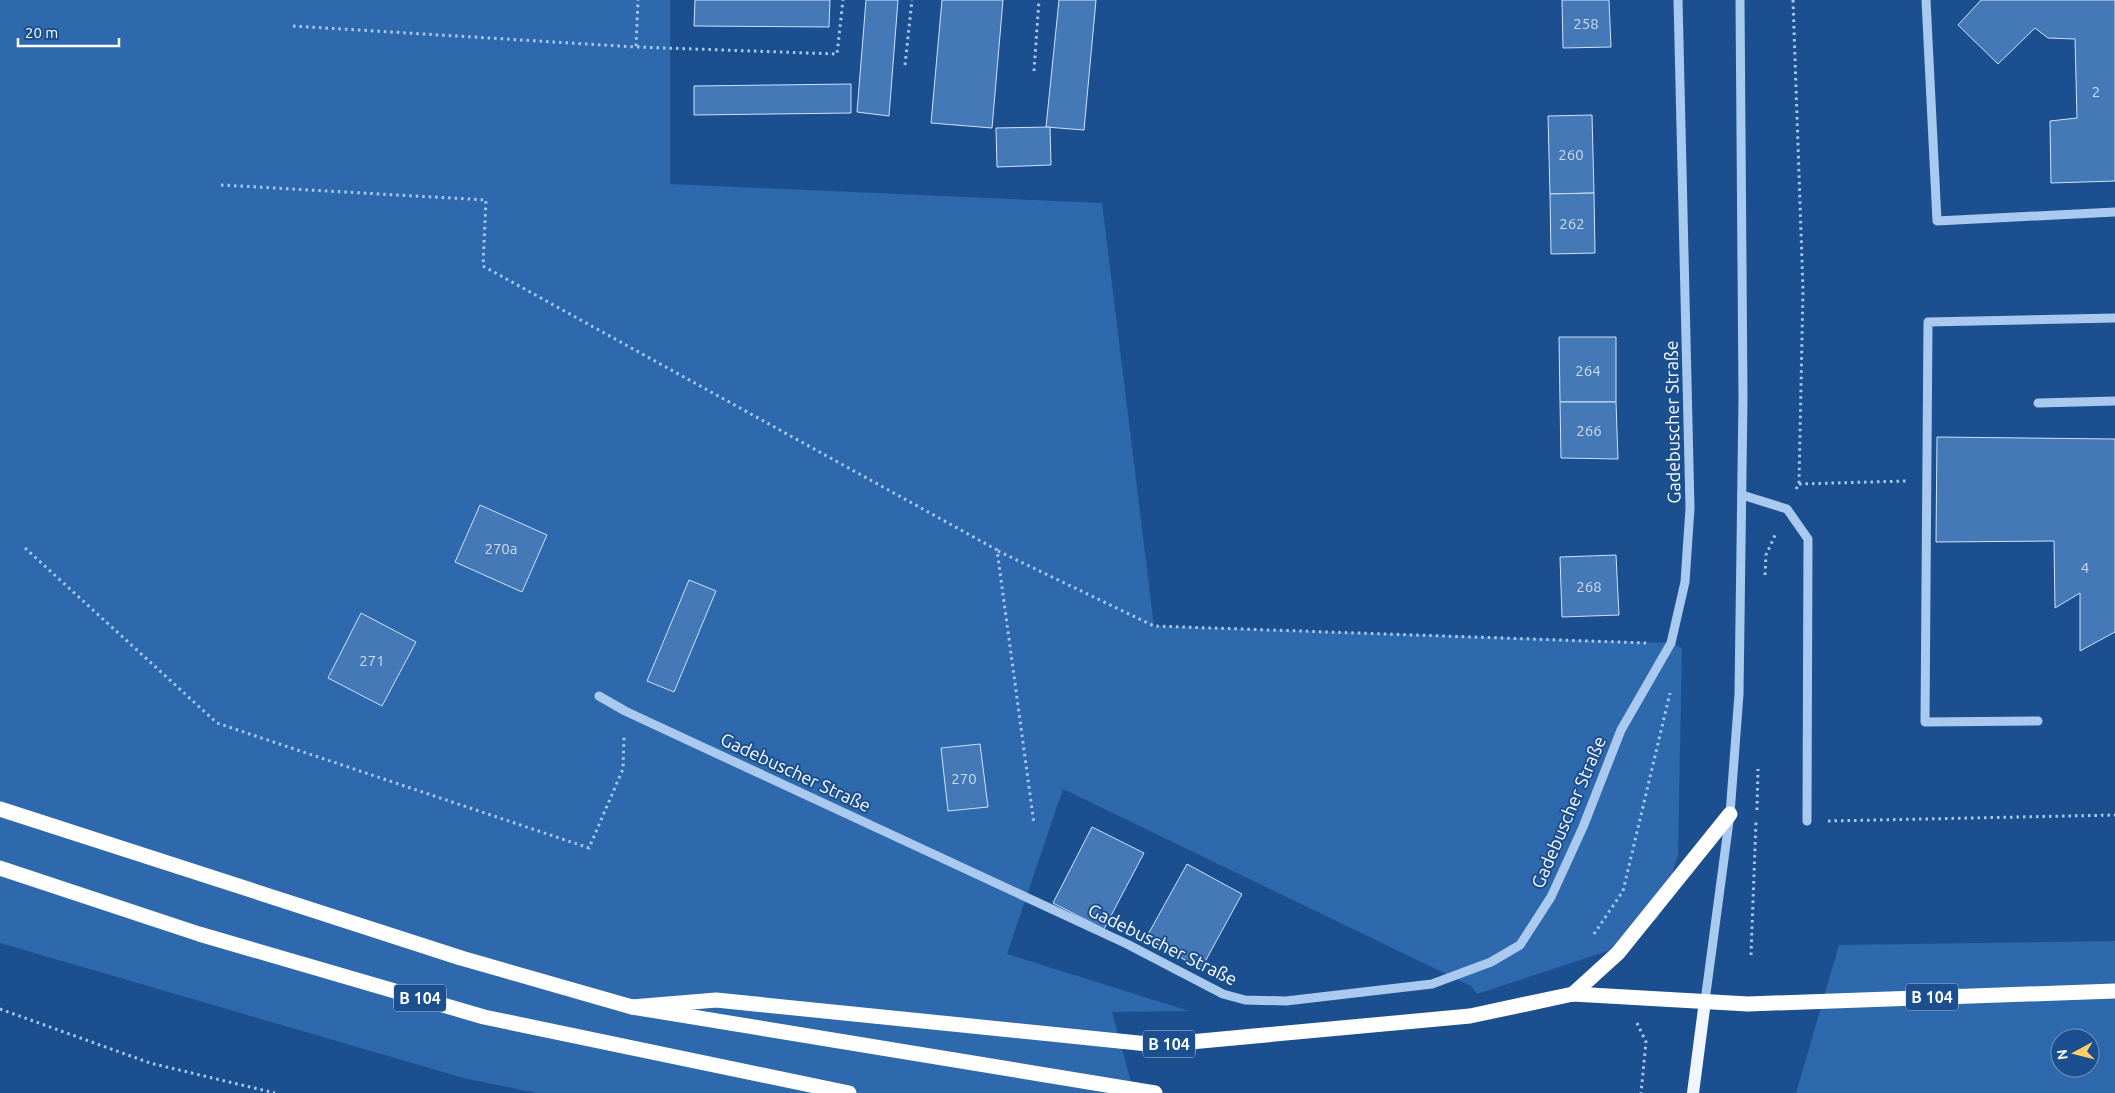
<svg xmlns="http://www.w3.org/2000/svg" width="2115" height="1093" viewBox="0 0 2115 1093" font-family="Ubuntu,sans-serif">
<rect width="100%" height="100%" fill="#1b4f8f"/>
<g fill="#2e69ad" fill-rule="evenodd">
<polygon points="0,0 670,0 670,184 1102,203 1154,626 1671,643 1682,648 1678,855 1658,918 1617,948 1477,994 1471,986 1063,789 1007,954 1189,1011 1112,1012 1134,1093 537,1093 467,1079 0,943"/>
<path d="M2115,941V1093H1796L1839,945ZM2060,1038H2090V1068H2060Z"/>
</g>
<g fill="#4478b7" stroke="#cfe3fa">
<polygon points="695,0 830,0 829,27 694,26"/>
<polygon points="866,0 898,0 889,116 857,112"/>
<polygon points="942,0 1003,0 992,128 931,123"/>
<polygon points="1059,0 1096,0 1084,130 1046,127"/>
<polygon points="1562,0 1609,0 1611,47 1563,48"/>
<polygon points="1981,0 2115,0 2115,181 2051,183 2050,121 2077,118 2075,39 2048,38 2035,28 1998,64 1958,25"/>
<polygon points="851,84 851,113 694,115 694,86"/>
<polygon points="1592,115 1594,193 1550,194 1548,116"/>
<polygon points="1050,127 1051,165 997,167 996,128"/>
<polygon points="1594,193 1595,253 1551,254 1550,194"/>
<polygon points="1559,337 1616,337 1616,402 1560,402"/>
<polygon points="1560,402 1616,402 1618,459 1561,458"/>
<polygon points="1937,437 2115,439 2115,632 2080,651 2080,593 2055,608 2054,541 1936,542"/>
<polygon points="480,505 547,535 522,592 455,562"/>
<polygon points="1616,555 1619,615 1562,617 1560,557"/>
<polygon points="689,580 716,591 674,692 647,681"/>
<polygon points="361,613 416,642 382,706 328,678"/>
<polygon points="980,744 988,807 948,811 941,748"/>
<polygon points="1092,827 1144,853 1104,929 1053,903"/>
<polygon points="1187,864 1242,894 1201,969 1146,938"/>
</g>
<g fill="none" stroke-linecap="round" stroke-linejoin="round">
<g stroke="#a9c9ee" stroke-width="3" stroke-dasharray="2.5 4" stroke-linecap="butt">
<polyline points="1793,0 1803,290 1799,484 1796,489"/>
<polyline points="293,26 636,47 638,0"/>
<polyline points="637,47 837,54 843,0"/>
<polyline points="905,65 912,0"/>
<polyline points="1034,71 1039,0"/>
<polyline points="221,185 486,200 483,266 997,550 1034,824"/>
<polyline points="1799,484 1906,481"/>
<polyline points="25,548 217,723 589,848 623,769 624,736"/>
<polyline points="998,551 1154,626 1647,643"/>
<polyline points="1765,575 1766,555 1776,533"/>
<polyline points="1757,810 1758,769"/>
<polyline points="1828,821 2115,815"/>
<polyline points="1594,934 1623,891 1670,693"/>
<polyline points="1751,955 1756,821"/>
<polyline points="0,1009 150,1063 275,1093"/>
<polyline points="1637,1023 1646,1042 1641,1093"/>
</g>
<g stroke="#a9c9ee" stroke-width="9">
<polyline points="1926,0 1937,221 2115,212"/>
<polyline points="2038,403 2115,401"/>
<polyline points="1742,495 1787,509 1808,539 1807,821"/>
<polyline points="599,696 625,711 1127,944 1223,994 1245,1000 1286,1001 1432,984 1491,962 1520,945 1551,897 1583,827 1621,730 1671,643 1685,582 1690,508 1678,0"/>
<polyline points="2038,721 1925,722 1928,322 2115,318"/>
<polyline points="1705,1001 1730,814 1739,694 1743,398 1740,0"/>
</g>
<polyline stroke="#f0f6ff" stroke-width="12" points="1693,1093 1705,1001"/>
<g stroke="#fff" stroke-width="15">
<polyline points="0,809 461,958 632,1007 1155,1093"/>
<polyline points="0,868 199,934 484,1017 849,1093"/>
<polyline points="1573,994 1618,953 1730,814"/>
<polyline points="632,1007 716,1000 1158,1045 1470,1016 1573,994 1748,1004 2115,991"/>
</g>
</g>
<g text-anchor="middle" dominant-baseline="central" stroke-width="4" stroke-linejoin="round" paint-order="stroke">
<g font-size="15" fill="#d0dded">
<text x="1586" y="23">258</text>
<text x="2096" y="91">2</text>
<text x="1571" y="154">260</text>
<text x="1572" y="223">262</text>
<text x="1588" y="370">264</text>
<text x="1589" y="430">266</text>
<text x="501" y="548">270a</text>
<text x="2085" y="567">4</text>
<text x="1589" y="586">268</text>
<text x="372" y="660">271</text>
<text x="964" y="778">270</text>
</g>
<g fill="#1b4f8f" stroke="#bbcadd" stroke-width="1">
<rect x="1906" y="983.5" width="52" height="27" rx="4"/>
<rect x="394" y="984.5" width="52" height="27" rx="4"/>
<rect x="1143" y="1030.5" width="52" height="27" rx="4"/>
</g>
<g font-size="16" font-weight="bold" fill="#fff">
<text x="1932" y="997">B 104</text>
<text x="420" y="998">B 104</text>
<text x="1169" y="1044">B 104</text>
</g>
<g font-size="18" fill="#fff" stroke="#1b4f8f">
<text transform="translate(1672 422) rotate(-91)">Gadebuscher Straße</text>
<text transform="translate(796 772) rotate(25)">Gadebuscher Straße</text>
<text transform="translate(1568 812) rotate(-67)">Gadebuscher Straße</text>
<text transform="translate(1163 944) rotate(26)">Gadebuscher Straße</text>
</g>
</g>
<g transform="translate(2075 1053) rotate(263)"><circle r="24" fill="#1b4f8f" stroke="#7695bc"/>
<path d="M0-4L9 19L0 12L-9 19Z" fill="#ffd166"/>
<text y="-8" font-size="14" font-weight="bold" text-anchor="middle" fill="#ffffff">N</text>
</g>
<path d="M18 38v8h101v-8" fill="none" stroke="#ffffff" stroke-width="2.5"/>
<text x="25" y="38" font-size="15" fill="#ffffff" stroke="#1b4f8f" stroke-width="4" paint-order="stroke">20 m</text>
</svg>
